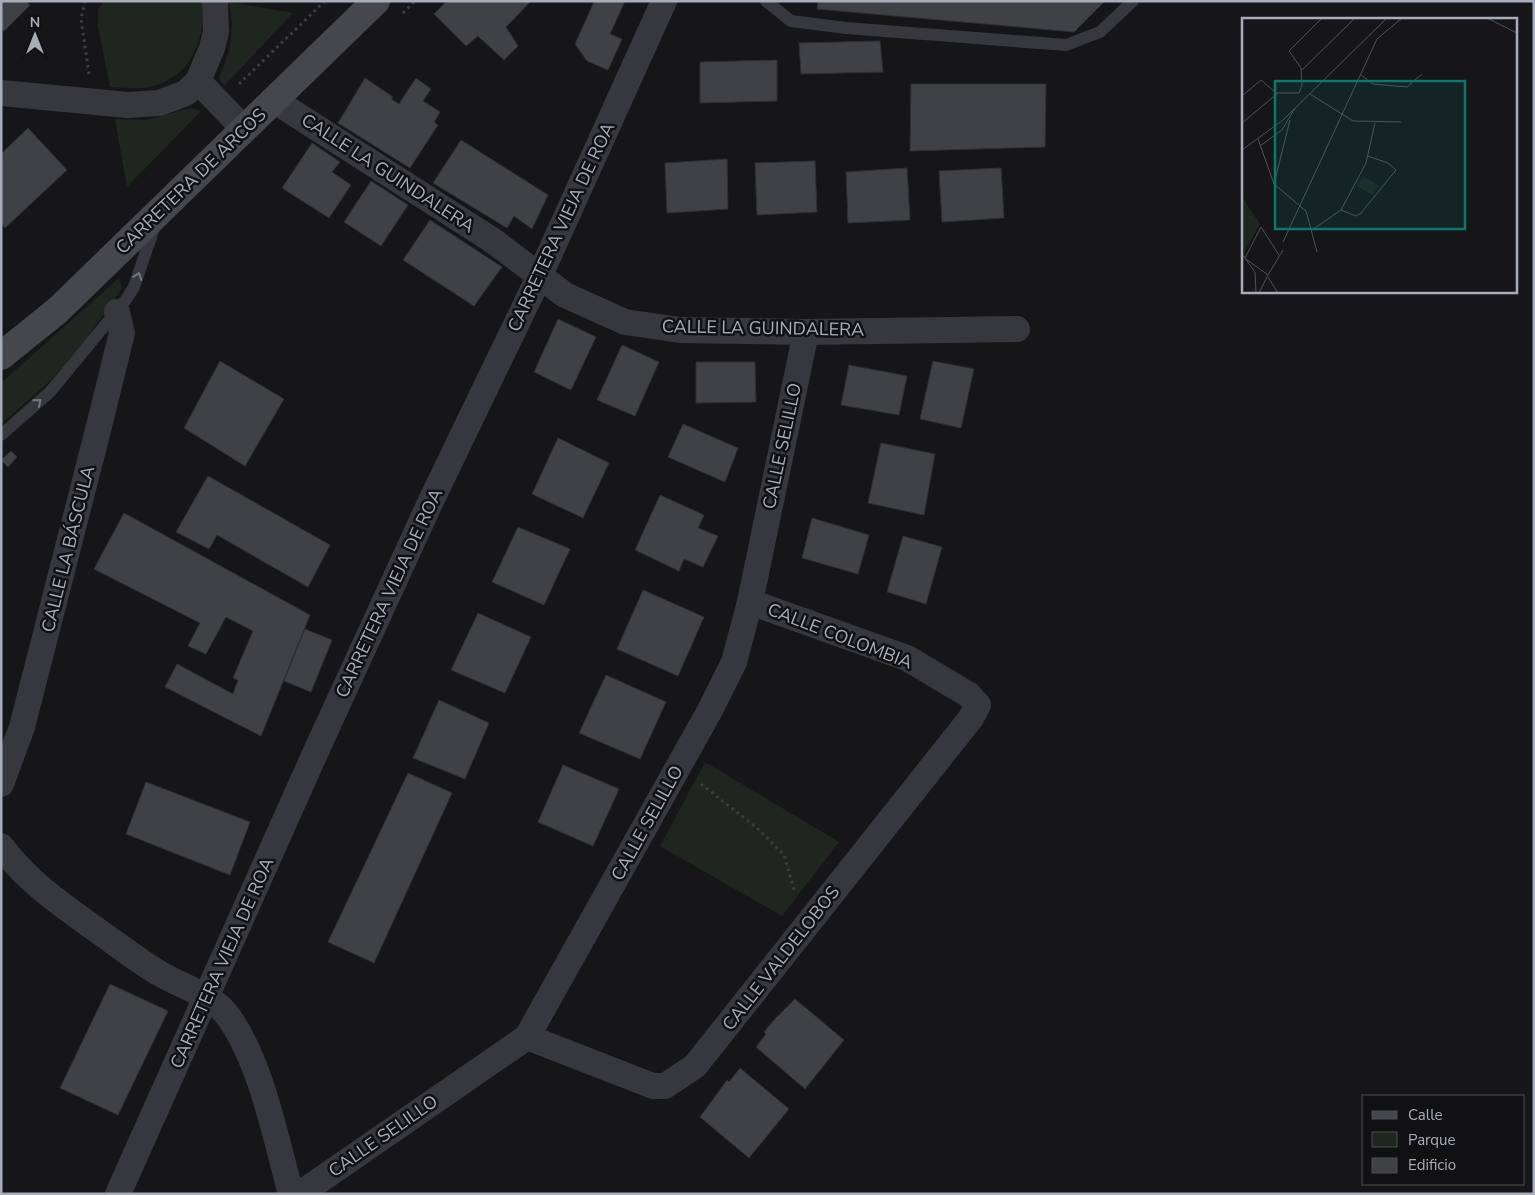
<svg xmlns="http://www.w3.org/2000/svg" width="1535" height="1195" viewBox="0 0 1535 1195" font-family="'Nunito Sans',sans-serif">
<rect width="100%" height="100%" fill="#161618"/>
<g fill="#1e261f">
<path d="M105,1H202C202,11 203,23 201,32C195,63 173,86 141,88C131,89 120,87 110,87L98,27V9Z"/>
<polygon points="229,2 293,13 224,86 219,78 230,48 232,23"/>
<polygon points="191,108 201,111 127,187 115,119 146,120"/>
<polygon points="119,278 122,288 84,342 51,380 1,424 1,383"/>
<polygon points="705,762 839,842 782,916 660,846"/>
</g>
<g fill="#404145" stroke="#303034">
<polygon points="1,1 25,1 30,5 4,31 1,28"/>
<polygon points="447,1 531,1 506,27 518,46 504,60 478,36 466,46 434,14"/>
<polygon points="591,1 625,1 610,34 622,39 608,70 587,61 575,44 594,2"/>
<polygon points="818,1 1105,1 1074,32 817,9"/>
<polygon points="880,41 883,72 801,74 799,43"/>
<polygon points="777,60 777,101 700,103 700,62"/>
<polygon points="365,78 393,97 391,99 399,104 416,78 431,89 423,101 440,112 434,122 438,125 410,168 338,123"/>
<polygon points="911,84 1046,84 1045,147 910,151"/>
<polygon points="28,128 67,170 5,228 1,223 1,154"/>
<polygon points="461,140 548,195 532,229 514,216 507,228 433,183"/>
<polygon points="312,143 340,162 332,172 351,185 329,218 282,188"/>
<polygon points="727,159 728,209 667,213 665,163"/>
<polygon points="815,161 817,212 757,215 755,163"/>
<polygon points="907,168 910,220 848,223 846,172"/>
<polygon points="1001,168 1004,218 942,222 939,171"/>
<polygon points="371,181 408,205 381,246 344,222"/>
<polygon points="430,220 502,267 474,306 403,260"/>
<polygon points="558,319 596,337 571,390 534,372"/>
<polygon points="622,345 659,362 635,416 597,400"/>
<polygon points="220,361 284,399 245,466 184,428"/>
<polygon points="933,361 974,369 961,428 920,419"/>
<polygon points="696,362 755,362 756,402 696,403"/>
<polygon points="849,365 907,376 899,415 841,405"/>
<polygon points="683,424 738,448 725,482 668,457"/>
<polygon points="558,438 609,463 583,518 532,494"/>
<polygon points="881,443 935,454 924,515 868,503"/>
<polygon points="11,451 17,457 8,467 1,460"/>
<polygon points="208,476 330,545 308,587 217,535 209,549 176,532"/>
<polygon points="660,495 704,515 698,528 718,536 703,567 684,559 679,571 635,550"/>
<polygon points="124,513 310,615 261,736 165,687 177,664 233,694 238,680 233,678 253,631 226,617 206,654 188,646 200,623 94,569"/>
<polygon points="812,518 869,535 858,574 802,558"/>
<polygon points="518,527 570,549 544,605 492,582"/>
<polygon points="903,536 942,547 926,604 887,592"/>
<polygon points="643,590 704,617 678,676 617,649"/>
<polygon points="478,613 531,637 505,693 451,670"/>
<polygon points="305,629 332,640 311,692 284,681"/>
<polygon points="606,675 666,702 640,759 579,733"/>
<polygon points="439,700 489,723 465,779 413,758"/>
<polygon points="563,765 619,789 593,846 538,822"/>
<polygon points="408,773 452,793 374,963 328,942"/>
<polygon points="146,782 250,822 230,875 126,834"/>
<polygon points="110,984 168,1011 118,1115 60,1088"/>
<polygon points="795,999 844,1040 805,1089 756,1047 766,1034 764,1032 773,1021"/>
<polygon points="740,1068 789,1109 749,1158 700,1117 727,1080 729,1082"/>
</g>
<g fill="none" stroke-linecap="round" stroke-linejoin="round">
<g stroke="#3d3f44" stroke-width="3" stroke-dasharray="2.5 4" stroke-linecap="butt">
<polyline points="85,1 81,19 89,74"/>
<polyline points="403,13 415,1"/>
<polyline points="239,84 325,1"/>
<polyline points="701,784 757,828 784,855 795,893"/>
</g>
<g stroke="#37383d" stroke-width="12">
<polyline points="766,1 791,21 846,28 1066,45 1100,32 1133,1"/>
<polyline points="1,435 50,392 125,301 134,287 155,225"/>
</g>
<g stroke="#37383d" stroke-width="26">
<polyline points="198,81 244,129"/>
<polyline points="1,93 128,105 159,103 186,93 198,81 212,48 216,32 215,1"/>
<polyline points="275,101 492,240 565,295 625,322 680,330 806,332 1017,329"/>
<polyline points="1,784 22,727 97,434 122,333 117,312"/>
<path d="M1,846C28,883 65,907 101,933C118,945 136,959 154,970C179,987 212,992 230,1019C262,1065 276,1140 291,1194"/>
<polyline points="527,1037 653,1086 665,1086 695,1066 971,718 978,705 969,695 907,658 750,602"/>
<polyline points="118,1194 317,749 430,503 540,275 664,1"/>
<polyline points="300,1194 527,1037 709,712 734,662 750,602 806,332"/>
</g>
<polyline stroke="#45474d" stroke-width="28" points="1,356 58,310 376,1"/>
</g>
<defs><path id="oneway-chevron" d="M-2-3.5L2.5 0L-2 3.5" fill="none" stroke-width="1.6" stroke-linecap="round" stroke-linejoin="round" transform="scale(1.25)"/></defs>
<g stroke="#757881">
<use href="#oneway-chevron" transform="translate(138 276) rotate(-71)"/>
<use href="#oneway-chevron" transform="translate(38 402) rotate(-41)"/>
</g>
<g text-anchor="middle" dominant-baseline="central" stroke-width="5" stroke-linejoin="round" paint-order="stroke">
<g font-size="18" fill="#a8adb8" stroke="#111113">
<text transform="translate(388 173) rotate(33)">CALLE LA GUINDALERA</text>
<text transform="translate(191 181) rotate(-44)">CARRETERA DE ARCOS</text>
<text transform="translate(561 227) rotate(-65)">CARRETERA VIEJA DE ROA</text>
<text transform="translate(763 328) rotate(1)">CALLE LA GUINDALERA</text>
<text transform="translate(782 446) rotate(-78)">CALLE SELILLO</text>
<text transform="translate(68 549) rotate(-76)">CALLE LA BÁSCULA</text>
<text transform="translate(389 593) rotate(-65)">CARRETERA VIEJA DE ROA</text>
<text transform="translate(840 636) rotate(21)">CALLE COLOMBIA</text>
<text transform="translate(647 823) rotate(-61)">CALLE SELILLO</text>
<text transform="translate(781 958) rotate(-52)">CALLE VALDELOBOS</text>
<text transform="translate(222 963) rotate(-66)">CARRETERA VIEJA DE ROA</text>
<text transform="translate(383 1136) rotate(-35)">CALLE SELILLO</text>
</g>
</g>
<g transform="translate(1242 18)">
<rect width="275" height="275" fill="#161618"/>
<path d="M121,158L137,168L130,177L115,168ZM0,179L18,206L3,233L0,229Z" fill="#1e261f"/>
<path fill="none" stroke="#505258" stroke-width="1" d="M245,0L275,15M59,53L113,0M119,57L131,66L165,69L180,56M68,76L111,103L159,104M0,78L19,62L34,75H57L60,67L59,50L47,33L80,0M0,105L36,75M16,121L32,166L64,193L75,234M18,128L40,112L53,90M0,132L41,102L145,0M32,166L48,102M99,192L114,198L119,195L154,152L146,145L126,138M70,212L99,192L124,145L133,105M41,224L135,21L160,0M0,236L13,254M3,240L19,209L37,237M4,241L26,257L17,275M13,254L14,275M26,257L41,232M26,259L36,275"/>
<path fill="#0f766e" fill-opacity="0.15" stroke="#0f766e" stroke-width="2.5" d="M33,63H223V211H33Z"/>
<rect width="275" height="275" fill="none" stroke="#a8adb8" stroke-width="2.5"/>
</g>
<rect width="1535" height="1195" fill="none" stroke="#a8adb8" stroke-width="5"/>
<rect x="1362" y="1095" width="162" height="90" fill="#111113" stroke="#4d4f55"/>
<rect x="1372" y="1111" width="25" height="8" fill="#45474d" stroke="#4d4f55"/>
<text x="1408" y="1120" font-size="15" fill="#a8adb8">Calle</text>
<rect x="1372" y="1132" width="25" height="15" fill="#1e261f" stroke="#4d4f55"/>
<text x="1408" y="1145" font-size="15" fill="#a8adb8">Parque</text>
<rect x="1372" y="1158" width="25" height="15" fill="#404145" stroke="#4d4f55"/>
<text x="1408" y="1170" font-size="15" fill="#a8adb8">Edificio</text>
<g transform="translate(35 35)" stroke="#111113" stroke-width="4" paint-order="stroke">
<path d="M0-4L9 19L0 12L-9 19Z" fill="#a8adb8"/>
<text y="-8" font-size="14" font-weight="bold" text-anchor="middle" fill="#a8adb8">N</text>
</g>
</svg>
